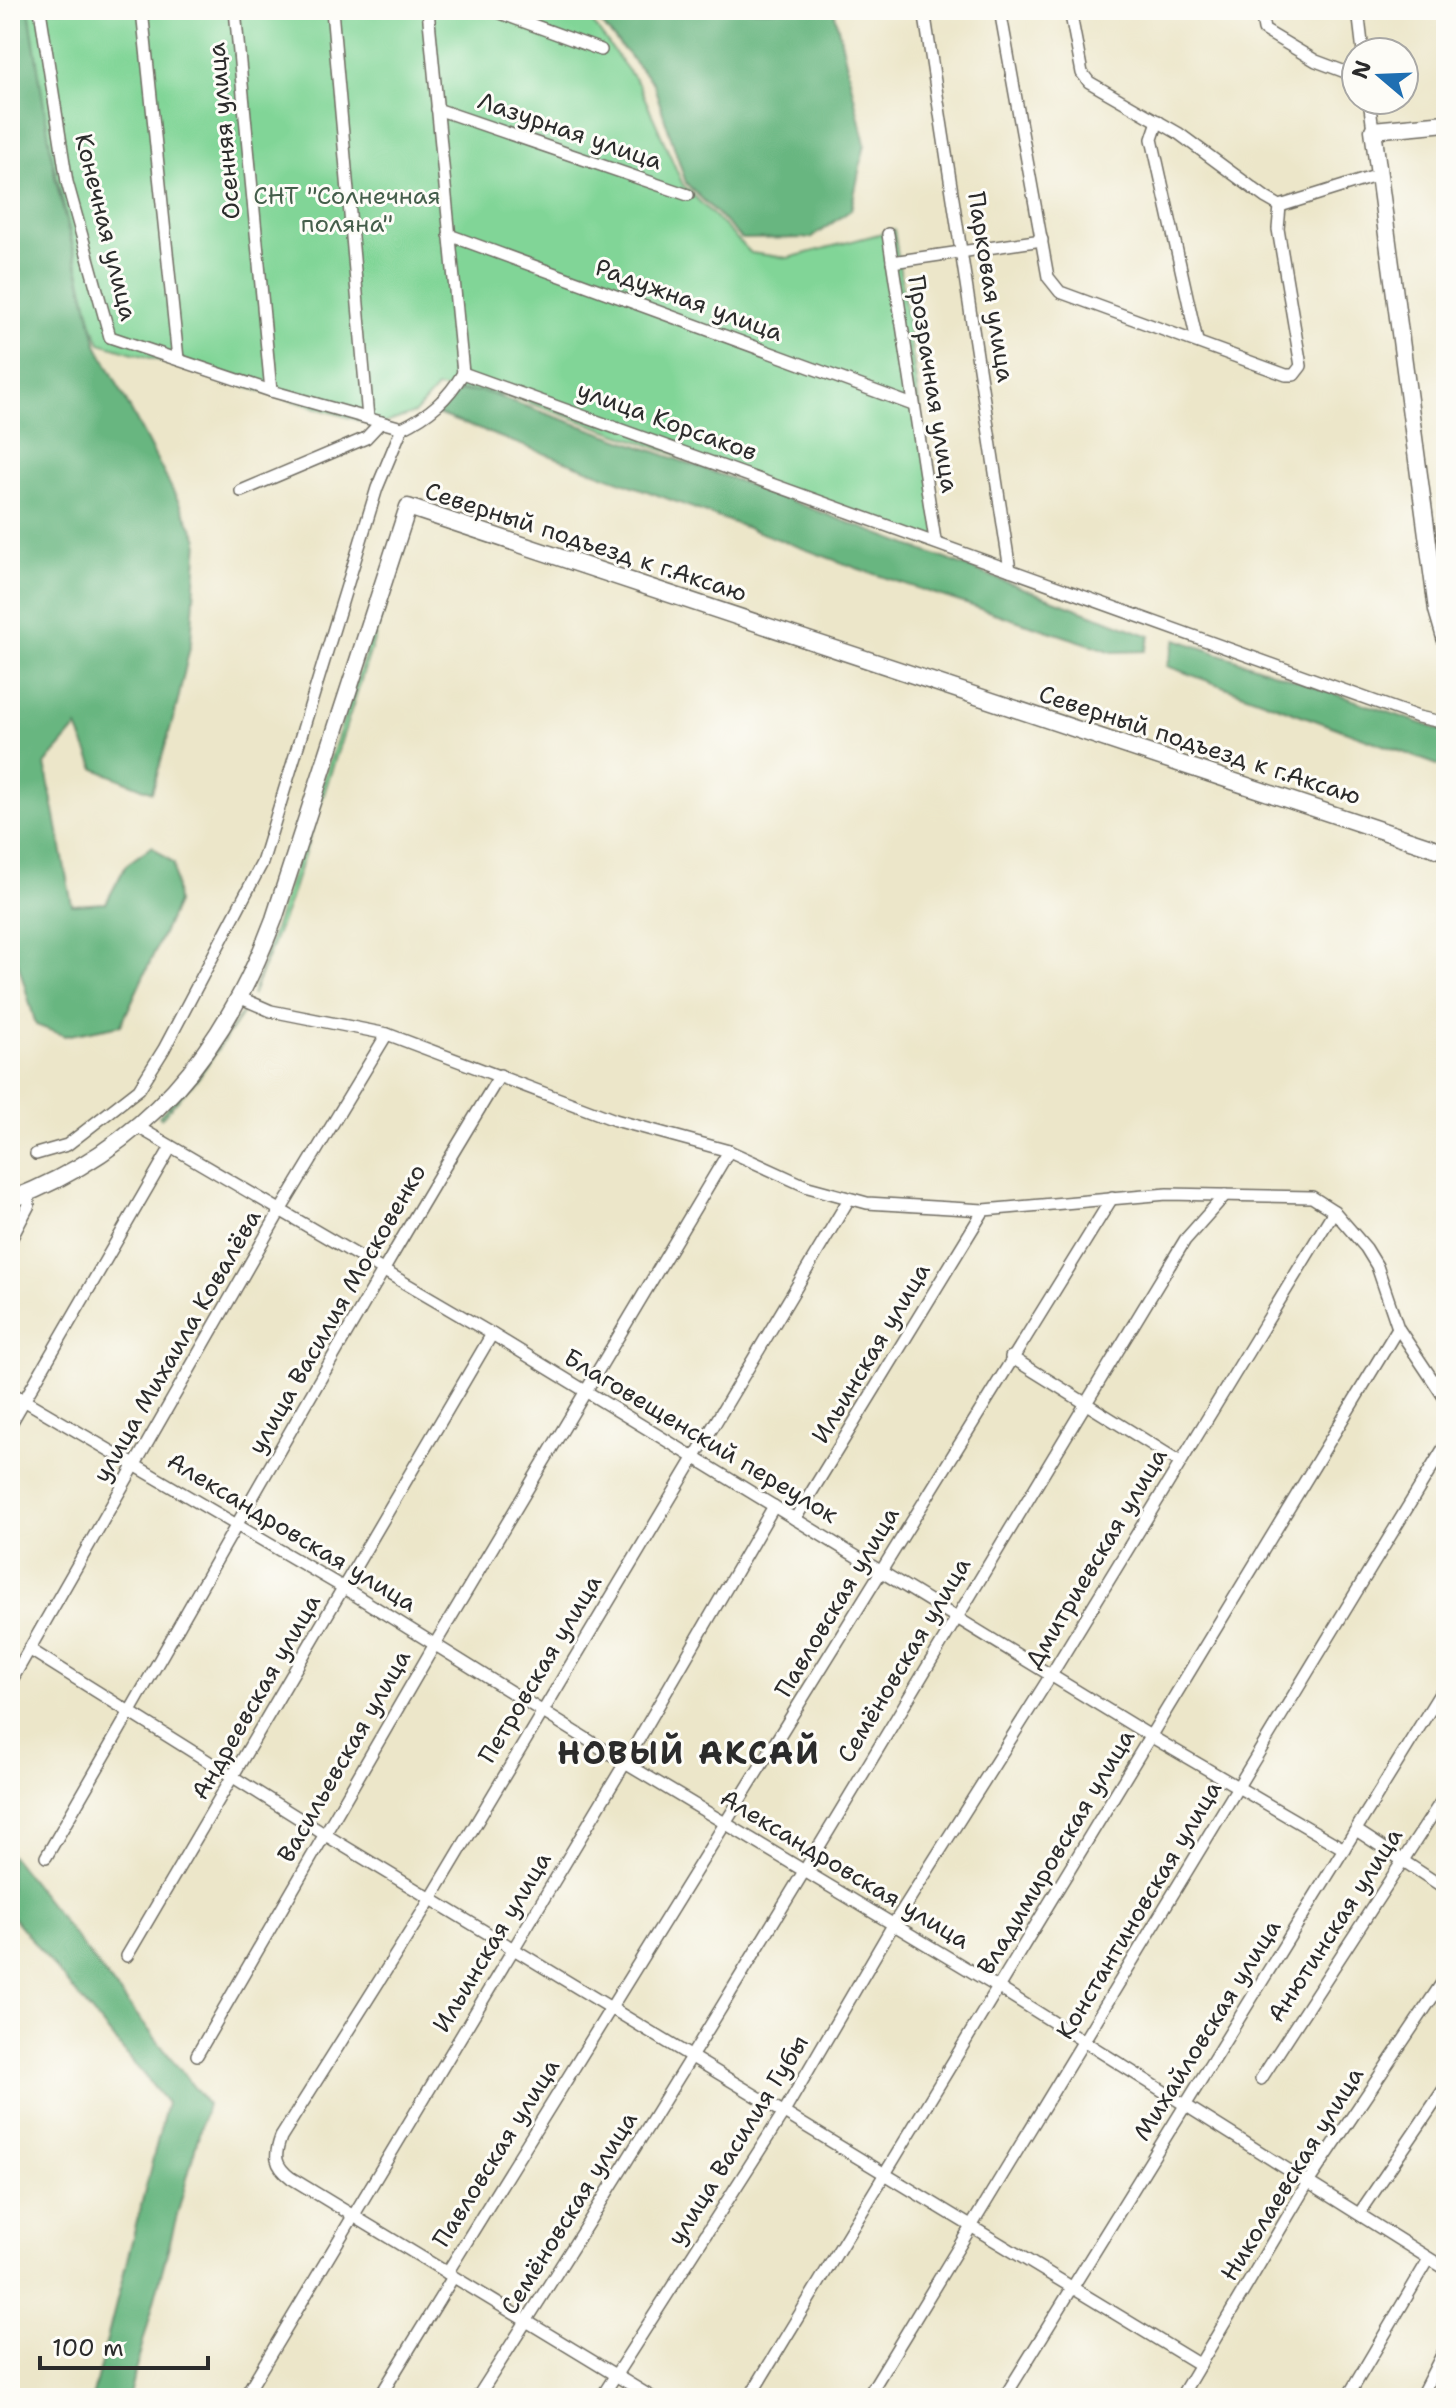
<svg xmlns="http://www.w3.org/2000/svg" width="1456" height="2408" viewBox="0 0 1456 2408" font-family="'Shantell Sans',sans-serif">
<rect width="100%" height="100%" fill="#fdfcf7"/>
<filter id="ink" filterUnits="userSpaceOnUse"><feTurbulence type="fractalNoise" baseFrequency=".0125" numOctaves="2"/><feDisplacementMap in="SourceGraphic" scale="16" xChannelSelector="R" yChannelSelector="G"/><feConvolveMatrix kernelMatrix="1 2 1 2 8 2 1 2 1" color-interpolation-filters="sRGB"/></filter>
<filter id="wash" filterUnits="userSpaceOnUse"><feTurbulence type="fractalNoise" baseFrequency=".006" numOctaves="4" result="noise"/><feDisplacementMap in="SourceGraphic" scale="32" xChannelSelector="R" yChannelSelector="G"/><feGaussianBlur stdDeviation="1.8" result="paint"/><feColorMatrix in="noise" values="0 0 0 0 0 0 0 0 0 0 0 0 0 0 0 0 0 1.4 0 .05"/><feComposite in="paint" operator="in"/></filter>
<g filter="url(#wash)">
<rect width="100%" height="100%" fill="#ece6c9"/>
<g fill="#81d597" stroke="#568061" stroke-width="2">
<polygon points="29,10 583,10 639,85 683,185 751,253 788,258 894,230 940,547 510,396 437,388 415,413 377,426 100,343 92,324 47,136"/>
<polygon points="407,528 410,529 287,908 252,996"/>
<polygon points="246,1008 199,1077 161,1118 159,1116 193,1080"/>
</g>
<g fill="#68b680" stroke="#4a7056" stroke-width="2">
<polygon points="10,10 29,10 55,177 97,345 198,539 191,642 177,705 152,792 95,769 77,727 45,764 72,905 106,903 126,865 152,846 174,864 177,903 121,1025 65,1036 36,1025 10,935"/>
<polygon points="589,10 834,10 865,144 851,210 811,238 742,239 686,183 653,83"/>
<polygon points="482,391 730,478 1150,636 1145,651 1113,652 859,569 437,414 458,392"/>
<polygon points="1176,639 1446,732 1446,768 1167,666"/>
<polygon points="10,1854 207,2104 128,2398 92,2398 167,2103 10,1914"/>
</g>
</g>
<g filter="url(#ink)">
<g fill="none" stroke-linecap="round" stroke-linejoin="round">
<g stroke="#6f6c62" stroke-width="14">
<g id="street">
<polyline points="40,10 67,182 110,337 271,391 402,428"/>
<polyline points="142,10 178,359"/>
<polyline points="235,10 271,391"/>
<polyline points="332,10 368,418"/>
<polyline points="428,10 463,373"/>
<polyline points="492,10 601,50"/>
<polyline points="924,10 1010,570"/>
<polyline points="1000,10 1048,277 1060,292 1286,375 1294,375 1301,366 1278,229 1280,206"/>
<polyline points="1070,10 1082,73 1089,82 1178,133 1266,198 1280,206 1379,175"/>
<polyline points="1261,10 1264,30 1316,61 1356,76"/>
<polyline points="1358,10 1363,52"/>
<polyline points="1369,100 1373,130"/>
<polyline points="437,109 688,195"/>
<polyline points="1158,121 1152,139 1197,341"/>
<polyline points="888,234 935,540"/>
<polyline points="449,235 913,405"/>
<polyline points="892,262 1042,240"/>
<path d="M402,428C429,415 448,399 463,373L1418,717L1446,723"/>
<polyline points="241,491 366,438 381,422"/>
<polyline points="241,998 271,1011 387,1034 615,1120 729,1151 808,1187 867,1203 984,1210 1167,1194 1312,1197 1334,1211 1366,1248 1377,1266 1398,1328 1446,1400"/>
<polyline points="138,1127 492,1334 1152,1737 1344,1849"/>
<polyline points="36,1154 67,1145 139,1089 164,1049 262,863 377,488 402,428"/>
<polyline points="10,1241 29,1205 28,1193"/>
<polyline points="1011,1357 1180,1462"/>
<polyline points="10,1392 344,1588 625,1763 999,1988 1446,2269"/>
<polyline points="10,1425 171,1147"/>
<polyline points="795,1519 984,1210"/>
<polyline points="29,1649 324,1834 1200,2365"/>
<polyline points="10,1683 280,1211 387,1034"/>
<polyline points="1356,1830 1446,1889"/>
<path d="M46,1857C198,1596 343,1332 500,1075"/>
<polyline points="127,1956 492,1334"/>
<polyline points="197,2055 435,1644 729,1151"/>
<polyline points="1261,2079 1446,1794"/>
<polyline points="1359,2214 1446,2086"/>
<polyline points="447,2273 1112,1198"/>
<polyline points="244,2398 625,1763 774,1506"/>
<polyline points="379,2398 453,2277"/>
<path d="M477,2398C722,2017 949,1627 1185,1240L1225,1195"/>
<polyline points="601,2398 784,2112 893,1925 1051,1675 1334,1211"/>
<path d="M653,2398L291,2178C274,2165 274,2156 281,2137L432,1897L849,1199"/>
<polyline points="749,2398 1398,1328"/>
<polyline points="867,2398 1446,1444"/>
<polyline points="1004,2398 1446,1684"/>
<polyline points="1180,2398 1307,2184 1446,1977"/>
<polyline points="1347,2398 1429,2259"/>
<polyline points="1420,2398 1446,2347"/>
</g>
</g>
<g stroke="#6f6c62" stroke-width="19">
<g id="secondary">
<polyline points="1446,123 1373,130 1437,610 1446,641"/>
<path d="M10,1200C146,1148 224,1053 274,919L408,507L1446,852"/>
</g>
</g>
<use href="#street" stroke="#fff" stroke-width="11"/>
<use href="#secondary" stroke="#fff" stroke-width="16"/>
</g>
</g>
<g text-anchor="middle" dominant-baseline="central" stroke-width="6" stroke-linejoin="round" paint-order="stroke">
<g font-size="24" fill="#2b2b2b" stroke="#fdfcf7">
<text transform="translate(224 131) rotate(-95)">Осенняя улица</text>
<text transform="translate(570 131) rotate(19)">Лазурная улица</text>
<text transform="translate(106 227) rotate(76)">Конечная улица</text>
<text transform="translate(991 287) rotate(81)">Парковая улица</text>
<text transform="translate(689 300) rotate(20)">Радужная улица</text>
<text transform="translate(933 384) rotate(81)">Прозрачная улица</text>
<text transform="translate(667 421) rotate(20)">улица Корсаков</text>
<text transform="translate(586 542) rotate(18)">Северный подъезд к г.Аксаю</text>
<text transform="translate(1200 745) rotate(18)">Северный подъезд к г.Аксаю</text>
<text transform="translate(337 1309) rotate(-60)">улица Василия Московенко</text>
<text transform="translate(177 1346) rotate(-60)">улица Михаила Ковалёва</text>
<text transform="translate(871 1353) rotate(-59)">Ильинская улица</text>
<text transform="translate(701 1436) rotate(31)">Благовещенский переулок</text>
<text transform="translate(292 1532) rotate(31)">Александровская улица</text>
<text transform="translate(1096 1558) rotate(-59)">Дмитриевская улица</text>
<text transform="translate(837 1602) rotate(-59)">Павловская улица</text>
<text transform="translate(904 1660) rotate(-59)">Семёновская улица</text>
<text transform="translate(540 1669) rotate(-59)">Петровская улица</text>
<text transform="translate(256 1697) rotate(-60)">Андреевская улица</text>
<text transform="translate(344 1756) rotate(-60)">Васильевская улица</text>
<text transform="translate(1056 1852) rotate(-59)">Владимировская улица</text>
<text transform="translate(845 1869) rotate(31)">Александровская улица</text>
<text transform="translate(1139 1910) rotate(-59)">Константиновская улица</text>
<text transform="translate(1335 1925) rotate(-57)">Анютинская улица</text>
<text transform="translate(492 1942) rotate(-59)">Ильинская улица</text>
<text transform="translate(1207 2030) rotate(-58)">Михайловская улица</text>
<text transform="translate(738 2140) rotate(-58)">улица Василия Губы</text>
<text transform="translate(496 2153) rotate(-58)">Павловская улица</text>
<text transform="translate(1292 2174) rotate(-58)">Николаевская улица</text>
<text transform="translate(569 2213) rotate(-58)">Семёновская улица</text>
</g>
<g font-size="24" fill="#455e4b" stroke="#fdfcf7">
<text x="347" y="196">СНТ "Солнечная<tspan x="347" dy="28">поляна"</tspan></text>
</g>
<g font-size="32" font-weight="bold" letter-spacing="2" fill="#2b2b2b" stroke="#fdfcf7">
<text x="689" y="1752">НОВЫЙ АКСАЙ</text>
</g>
</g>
<rect width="1456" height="2408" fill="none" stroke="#fdfcf7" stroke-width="40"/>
<g transform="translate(1380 76) rotate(289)"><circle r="38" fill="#fdfcf7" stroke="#a9a8a5" stroke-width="2"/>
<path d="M0-6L14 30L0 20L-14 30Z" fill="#1f6fb2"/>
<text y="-12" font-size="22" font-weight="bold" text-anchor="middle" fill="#2b2b2b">N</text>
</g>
<path d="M40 2356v12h168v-12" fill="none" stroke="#2b2b2b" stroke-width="4"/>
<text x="52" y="2356" font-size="24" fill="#2b2b2b" stroke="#fdfcf7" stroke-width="6" paint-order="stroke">100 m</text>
</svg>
